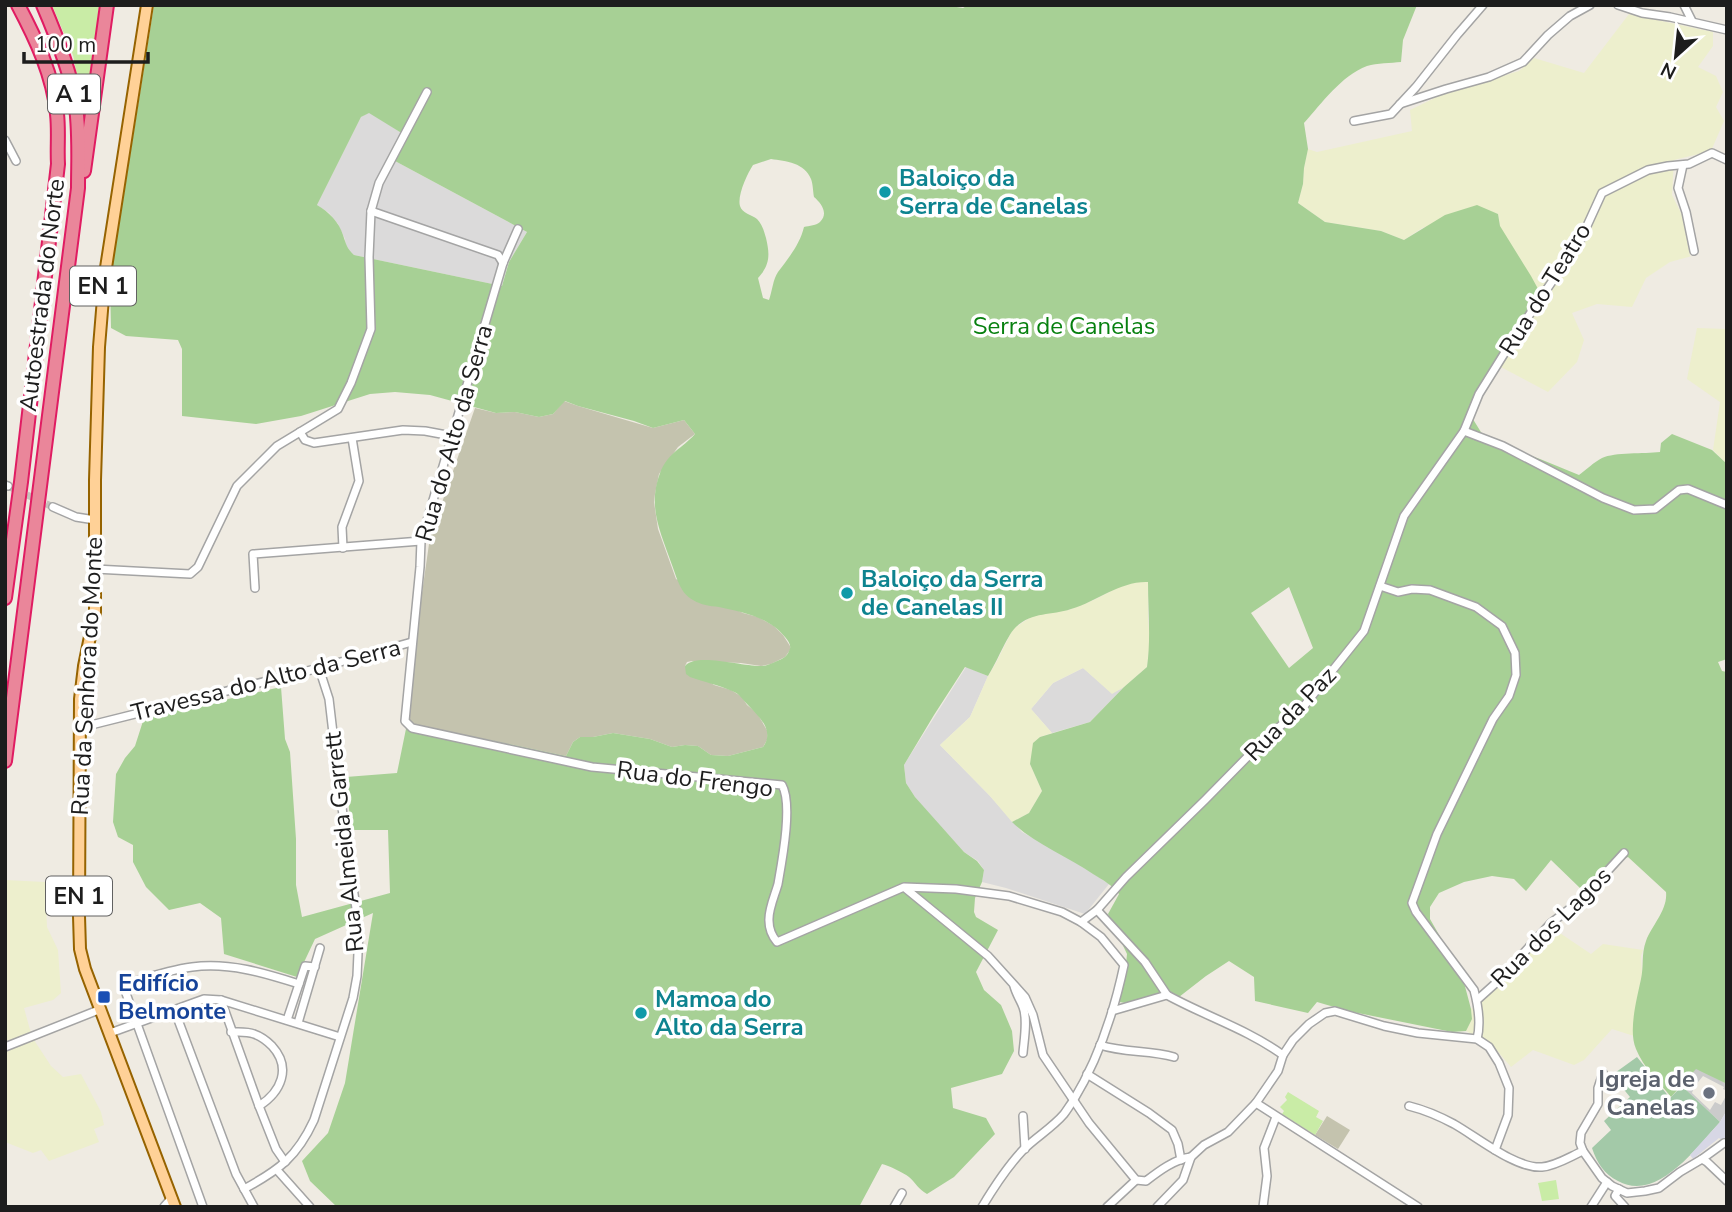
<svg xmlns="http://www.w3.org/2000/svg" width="1732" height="1212" viewBox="0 0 1732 1212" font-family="'Nunito Sans',sans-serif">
<rect width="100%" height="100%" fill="#efebe2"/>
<g fill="#dbdada">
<polygon points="369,112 408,137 395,161 527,232 509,262 502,286 354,255 351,253 346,247 345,239 338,224 329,213 317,205 361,117"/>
<polygon points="966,667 988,676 970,717 940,745 990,796 1022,832 1071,859 1109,884 1085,914 1006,888 982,882 984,870 978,861 964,852 933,818 915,797 906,783 904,765"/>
<polygon points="1083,668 1112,693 1124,687 1090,722 1052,733 1031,709 1053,683"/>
</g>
<polygon fill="#cbcbcb" points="1696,1068 1727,1084 1727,1091 1723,1089 1724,1087 1703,1076 1694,1087 1692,1093 1710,1110 1715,1102 1721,1105 1727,1094 1727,1110 1720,1122 1682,1086"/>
<g fill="#c4c3ae">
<polygon points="564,401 578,406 653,428 684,420 695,434 678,447 659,474 655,494 654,502 658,529 676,579 743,613 758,617 774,626 783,635 790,646 790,650 785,657 771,664 761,666 741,663 692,661 687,662 685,666 714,685 731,690 742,697 747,705 757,713 768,732 767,740 763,747 728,756 711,755 698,746 685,745 672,747 650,739 613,733 593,737 580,737 573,742 566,756 413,724 408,719 418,621 430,537 475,408 496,413 515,412 539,417 553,414"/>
<polygon points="1327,1116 1350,1130 1338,1149 1315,1135"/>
</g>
<g fill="#edefcd">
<polygon points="1629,14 1713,32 1713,46 1698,67 1716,76 1723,92 1716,107 1724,121 1711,151 1674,160 1672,195 1682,215 1690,256 1692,256 1670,262 1646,278 1632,307 1597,304 1572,313 1584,340 1577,362 1548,392 1497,365 1500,226 1498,214 1489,211 1422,228 1404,240 1381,231 1325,222 1298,203 1303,184 1304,168 1308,149 1317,152 1412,131 1410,110 1443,94 1519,71 1534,58 1584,73"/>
<polygon points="1697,328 1727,329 1727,464 1713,450 1720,402 1687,379"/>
<polygon points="1134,582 1148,582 1148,618 1150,644 1147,667 1124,687 1112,694 1083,668 1053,683 1031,709 1052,733 1040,737 1030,764 1042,791 1029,813 1012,822 990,796 940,745 970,717 988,676 996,663 1013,629 1031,617 1049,612 1069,610 1094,600 1117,588"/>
<polygon points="5,880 45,882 47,927 58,950 61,993 53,1000 24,1008 32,1037 51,1066 63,1077 81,1074 101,1112 104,1125 94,1129 99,1142 49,1161 41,1150 33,1153 5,1142"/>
<polygon points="1548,925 1591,954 1603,944 1643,950 1641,956 1642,974 1636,1004 1634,1036 1612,1029 1584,1060 1574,1065 1533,1050 1511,1067 1493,1046 1466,1031 1472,1019 1471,1009 1494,988"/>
</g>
<g fill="#c9eca6">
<polygon points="52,5 99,5 89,100 82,101 73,55"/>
<polygon points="1288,1092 1319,1111 1316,1117 1323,1121 1315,1135 1282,1114 1284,1111 1280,1107 1287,1100 1285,1097"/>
<polygon points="1556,1180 1559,1199 1542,1201 1538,1183"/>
</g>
<path fill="#a7d095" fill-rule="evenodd" d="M154,5H944L963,8L968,5H1417L1403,40L1401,62C1391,63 1377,63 1367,66C1341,76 1322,103 1304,123L1308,149L1304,168L1303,184L1298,203L1325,222L1381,231L1404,240L1445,215L1477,205L1498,214L1500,226L1531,276L1543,298L1504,350L1471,416L1484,437L1509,448L1540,459L1579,475C1586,470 1594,462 1602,458C1615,452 1644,454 1660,452L1661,443L1672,434L1712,450L1727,464V659L1718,662L1722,671L1727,672V1084L1696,1069L1671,1097C1659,1082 1643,1067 1636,1049C1628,1031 1637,998 1641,979C1644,966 1641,955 1646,941C1652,925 1668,910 1666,892L1628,857L1610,865L1580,888L1551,860L1526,891L1514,879L1492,876L1464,882L1439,893L1430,907V919L1462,975L1471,1009L1472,1019L1466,1031L1452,1032L1348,1011L1317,1002L1308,1013L1255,1001L1254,977L1229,961L1206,976L1179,997L1139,1005L1119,1002L1124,984L1127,954L1108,914L1119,894C1112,885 1103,880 1093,874C1068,857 1032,842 1012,822L1029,813L1042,791L1030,764L1033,743L1040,737L1090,722L1124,687L1147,667C1151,639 1148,610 1148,582C1120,581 1098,601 1071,609C1051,616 1032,611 1015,628C1007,636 996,664 988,676L965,667L934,715L904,765L906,783L915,797L964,852L977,861L984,870L982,882L975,898L974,912L976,917L998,930L976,972L984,990L1001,1005L1012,1031L1014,1051L1002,1074L951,1088L953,1108L986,1118L995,1134L954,1177L927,1194C918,1189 916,1183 909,1177C904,1173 888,1165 882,1164L859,1207H337L310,1181L302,1161L328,1133L345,1083L373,913L315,939L297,977L224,954L221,918L200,903L169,910L146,887L133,862V845L118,837L113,822L116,774L125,758L135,746L144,718L281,687L285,739L290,752L296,839V885L302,917L390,893L388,830H351L346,777L397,773L408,719L413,724L566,756L573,742L580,737H593L613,733L650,739L672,747L685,745L698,746L711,755L728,756L763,747C775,730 759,717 748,705C742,699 740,694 732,691C719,685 704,682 690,677L686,674L685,666C696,652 744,667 762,666C767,666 772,663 777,661C782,659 787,657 789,651C792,646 789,642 785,637C769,617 742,612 719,607C710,606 701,605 693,600C680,593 677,578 672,565C661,533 647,507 660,473C668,452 682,449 695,434L684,420L653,428L634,421L578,406L565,401L553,414L539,417L515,412L496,413L430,395L395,392L370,394L301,416L256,424L182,416V349L178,340L126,336L111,328L110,282ZM369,113L408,137L395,161L527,232L509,262L502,286L354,255C347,249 346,244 343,235C339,222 329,212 317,205L361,117ZM771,159C786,161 805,163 811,179C813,184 813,192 814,197C821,203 829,213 820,222C817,225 809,226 804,227C800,244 788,259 778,272C773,279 772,292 769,300L763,298L758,278C770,265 770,255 766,238C764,231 762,224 757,219C752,215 742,213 740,206C737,196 747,174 753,165ZM1289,587L1313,648L1289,668L1251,613Z"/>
<path fill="#a3c9a8" d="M1637,1057L1670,1098L1682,1086L1720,1122C1697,1147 1657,1203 1618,1181C1604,1174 1597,1163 1592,1148L1611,1130L1604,1121L1630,1097L1612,1075Z"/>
<polygon fill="#d7d7e5" points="1727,1110 1727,1116 1725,1120 1727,1123 1727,1143 1719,1138 1693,1159 1690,1155 1720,1122"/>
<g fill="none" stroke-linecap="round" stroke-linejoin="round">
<polyline stroke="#c5c2bb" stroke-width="7" stroke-dasharray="7 3.5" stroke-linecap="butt" points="8,486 53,507"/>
<g stroke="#a4a4a4" stroke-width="10">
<g id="minor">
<polyline points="1618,5 1642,13 1670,17 1727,30"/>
<polyline points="1684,5 1692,21"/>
<polyline points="1400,104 1446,89 1489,77 1523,62 1548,35 1570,16 1590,5"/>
<polyline points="1354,121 1391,114 1416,87 1457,35 1483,5"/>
<polyline points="5,140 16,161"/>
<polyline points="1683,165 1678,188 1686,212 1694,251"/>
<polyline points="371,211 498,255 503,263"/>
<path d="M518,229L503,263L421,541L420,567L405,721L412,728L592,767L782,785C793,804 782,861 778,884C775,895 768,910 769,921C769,929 772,936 777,942L904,887L956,889L1009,896L1062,912L1081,922L1101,937L1124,965C1114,1012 1098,1060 1073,1101C1070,1105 1067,1110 1064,1114C1052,1128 1036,1137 1023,1150C1007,1167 994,1187 982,1207"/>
<polyline points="1464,431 1503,446 1603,498 1634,510 1655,509 1679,490 1688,489 1727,505"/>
<polyline points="300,432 305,440 314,443 403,430 425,431 452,436"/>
<polyline points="5,485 8,486"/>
<polyline points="53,507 76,517 95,520"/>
<polyline points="343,548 342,527 359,481 352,438"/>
<polyline points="95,569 190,574 198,567 237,486 277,446 338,409 351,383 371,329 369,257 371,211 379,183 427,92"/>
<path d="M1380,586L1398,592L1412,589L1430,590L1476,607L1502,626L1515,653L1516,675L1509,696L1493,719L1437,834L1412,903L1416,912L1474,990C1478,1005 1481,1024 1477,1039"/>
<polyline points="255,588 253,554 421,541"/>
<polyline points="79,725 95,724 319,668 412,642"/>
<path d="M905,888L988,956L1025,997L1033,1015L1043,1055L1089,1123L1136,1180L1146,1181C1159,1171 1175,1159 1191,1157"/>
<polyline points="1097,910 1145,962 1167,995"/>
<polyline points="1081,922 1097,910 1126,877 1205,800 1265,739 1304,706 1364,631 1404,516 1464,431 1479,394 1517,333 1581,239 1602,193 1648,170 1668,166 1689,164 1712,153 1727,160"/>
<path d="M1014,986C1016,994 1020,999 1023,1007C1028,1019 1024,1040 1023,1053"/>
<polyline points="221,1000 259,1106 276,1149 285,1162"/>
<polyline points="1477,1000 1497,982 1551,923 1580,901 1624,853"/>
<polyline points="174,1009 236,1174 254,1207"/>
<path d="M1112,1011L1167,995C1205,1016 1247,1029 1283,1055"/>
<polyline points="287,1020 305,966 315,967"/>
<polyline points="298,1023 320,948"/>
<path d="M231,1032C238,1032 247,1031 254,1034C260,1036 267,1041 272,1046C292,1068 281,1092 259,1106"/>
<polyline points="110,1033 204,999 221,1000 340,1037"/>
<path d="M1100,1045C1124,1053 1150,1050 1174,1057"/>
<polyline points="5,1047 101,1009"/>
<polyline points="1603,1073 1598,1088 1598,1104 1581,1133 1580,1143 1583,1151 1602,1178 1612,1186 1627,1193 1645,1191 1659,1188 1680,1172 1702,1159 1707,1162 1727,1181"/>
<polyline points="1087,1074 1149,1113 1172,1130 1178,1144 1181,1160"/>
<polyline points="1256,1103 1418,1207"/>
<path d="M1409,1106C1425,1110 1439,1116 1454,1124C1477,1137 1516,1169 1542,1167C1556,1166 1571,1156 1583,1151"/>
<polyline points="1023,1116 1025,1149"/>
<polyline points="1702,1159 1724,1143"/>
<polyline points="277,1170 310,1207"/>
<path d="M244,1189C279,1170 297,1157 314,1120L353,998L357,976L359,930L340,793L329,699L319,668"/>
<polyline points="1619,1189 1615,1196 1625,1207"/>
<path d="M203,1207L123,985C146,978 168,970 192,967C229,962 264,973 299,984"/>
<polyline points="894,1207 902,1193"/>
<polyline points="1107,1207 1136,1180"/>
<polyline points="1157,1207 1183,1180 1191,1157 1204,1145 1228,1132 1256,1103 1278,1071 1283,1055 1293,1040 1309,1024 1325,1013 1335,1011 1384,1026 1418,1033 1477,1039 1489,1047 1499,1063 1509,1088 1508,1115 1495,1150"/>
<polyline points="1263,1207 1267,1176 1264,1148 1276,1117"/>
<polyline points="1591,1207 1607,1182"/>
</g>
</g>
<g stroke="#a4a4a4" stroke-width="12">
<polyline id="tertiary" points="165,1207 172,1199"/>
</g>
<g stroke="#966300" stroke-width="14">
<polyline id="primary" points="147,5 105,274 99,347 95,480 95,612 84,666 80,699 79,916 80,949 85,969 175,1207"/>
</g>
<g stroke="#e01c62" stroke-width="16">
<g id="motorway">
<polyline points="84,171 107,5"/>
<path d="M5,598L21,482L58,164C57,148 59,131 57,114C53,75 36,39 18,5"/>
<path d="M5,761L78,188C78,159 80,129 75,100C70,70 55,33 43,5"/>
</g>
</g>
<use href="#minor" stroke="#fff" stroke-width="7"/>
<use href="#tertiary" stroke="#fff" stroke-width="9"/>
<use href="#primary" stroke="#ffd197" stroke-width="10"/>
<use href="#motorway" stroke="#ea869a" stroke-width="12"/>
</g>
<g fill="#0f9aa8" stroke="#fff" stroke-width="2.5">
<circle cx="885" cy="192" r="7"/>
<circle cx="847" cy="593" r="7"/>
<circle cx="641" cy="1013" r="7"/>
</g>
<rect fill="#1a4fb4" stroke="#fff" stroke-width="2.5" x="97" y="990" width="14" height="14" rx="3.5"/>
<circle fill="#6b7280" stroke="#fff" stroke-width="2.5" cx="1709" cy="1093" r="7"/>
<g text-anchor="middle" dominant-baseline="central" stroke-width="7" stroke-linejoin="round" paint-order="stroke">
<g fill="#fff" stroke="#616161" stroke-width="2">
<rect x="48" y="74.5" width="52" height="39" rx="5"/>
<rect x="70" y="266.5" width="66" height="39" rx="5"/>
<rect x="46" y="876.5" width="66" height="39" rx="5"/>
</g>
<g font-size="23" font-weight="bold" fill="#1d1d1d">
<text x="74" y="94">A 1</text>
<text x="103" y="286">EN 1</text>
<text x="79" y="896">EN 1</text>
</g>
<g font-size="24" font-weight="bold" fill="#0d838f" stroke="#fff" text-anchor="start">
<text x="899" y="178">Baloiço da<tspan x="899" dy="28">Serra de Canelas</tspan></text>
<text x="861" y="579">Baloiço da Serra<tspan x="861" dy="28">de Canelas II</tspan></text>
<text x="655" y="999">Mamoa do<tspan x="655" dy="28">Alto da Serra</tspan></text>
</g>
<g font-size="24" fill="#1d1d1d" stroke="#fff">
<text transform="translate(1545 289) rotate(-58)">Rua do Teatro</text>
<text transform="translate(42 295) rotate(-83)">Autoestrada do Norte</text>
<text transform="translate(454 433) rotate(-74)">Rua do Alto da Serra</text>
<text transform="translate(87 676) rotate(-87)">Rua da Senhora do Monte</text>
<text transform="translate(266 680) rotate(-14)">Travessa do Alto da Serra</text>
<text transform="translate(1290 714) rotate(-46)">Rua da Paz</text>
<text transform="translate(695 779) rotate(7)">Rua do Frengo</text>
<text transform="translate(344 842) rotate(-96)">Rua Almeida Garrett</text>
<text transform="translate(1551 927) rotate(-45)">Rua dos Lagos</text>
</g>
<g font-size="24" fill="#07800f" stroke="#fff">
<text x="1064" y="326">Serra de Canelas</text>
</g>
<g font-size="24" font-weight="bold" fill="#164399" stroke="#fff" text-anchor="start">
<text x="118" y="983">Edifício<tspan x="118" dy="28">Belmonte</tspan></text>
</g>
<g font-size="24" font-weight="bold" fill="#5b616d" stroke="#fff" text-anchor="end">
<text x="1695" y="1079">Igreja de<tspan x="1695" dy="28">Canelas</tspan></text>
</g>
</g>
<rect width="1732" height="1212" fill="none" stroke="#1d1d1d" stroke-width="14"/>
<g transform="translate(1676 56) rotate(207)" stroke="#ffffff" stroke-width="5" paint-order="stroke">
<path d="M0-5L12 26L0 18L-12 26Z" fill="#1d1d1d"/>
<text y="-10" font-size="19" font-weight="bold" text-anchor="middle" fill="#1d1d1d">N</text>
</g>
<path d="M24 52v10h124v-10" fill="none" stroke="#1d1d1d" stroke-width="3.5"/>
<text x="35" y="52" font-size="21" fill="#1d1d1d" stroke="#ffffff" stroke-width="5" paint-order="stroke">100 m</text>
</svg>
